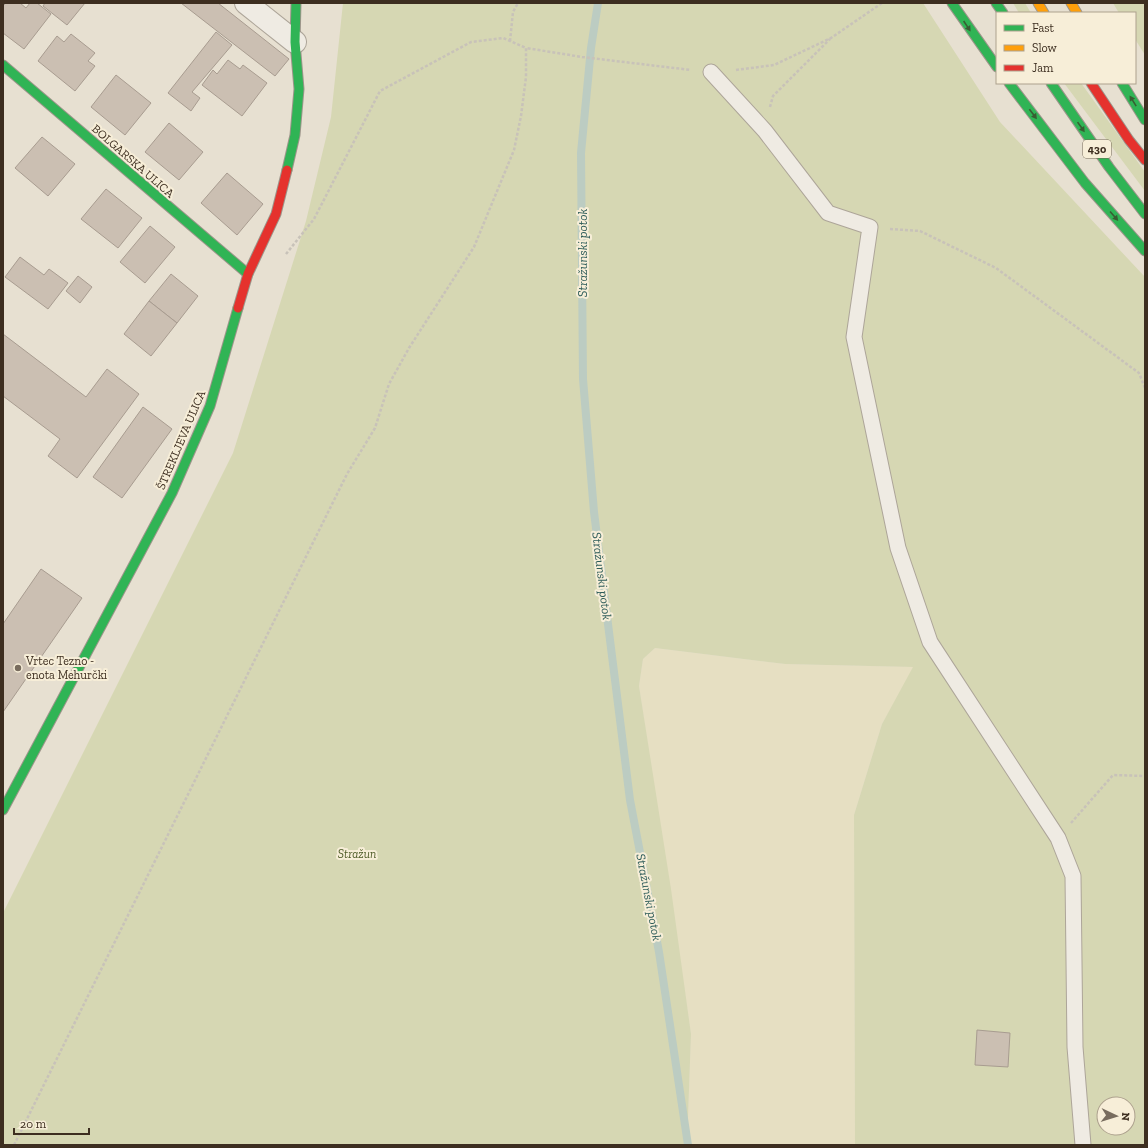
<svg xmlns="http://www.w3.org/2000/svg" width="1148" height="1148" viewBox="0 0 1148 1148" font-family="'Zilla Slab',serif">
<rect width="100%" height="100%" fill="#e7e0d1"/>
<polygon fill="#e6dfc2" points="655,648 785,664 914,667 882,724 854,815 855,1145 687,1145 691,1034 639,686 643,659"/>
<g fill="#d6d7b3" fill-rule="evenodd">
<path d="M343,3H923L1000,122L1145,277V1145H855L854,815L882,724L913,667L785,664L655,648L643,659L639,686L671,889L691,1034L687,1145H3V913L233,453L306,221L331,117ZM1104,1104H1128V1128H1104Z"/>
<polygon points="1013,3 1025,3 1031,13 1019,13"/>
<polygon points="1113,3 1145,3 1145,55 1135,39 1135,13 1119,13"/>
<polygon points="1064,83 1081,83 1145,172 1145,191"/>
</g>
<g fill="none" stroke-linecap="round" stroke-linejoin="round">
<polyline stroke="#bcccc2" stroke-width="8" points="598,3 591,48 581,153 583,379 594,512 630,800 659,952 688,1145"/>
</g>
<g fill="#cbbfb2" stroke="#a89c90">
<polygon points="6,3 20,3 26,8 30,3 37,3 51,14 24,49 3,33 3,6"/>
<polygon points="45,3 85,3 67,25 43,6"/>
<polygon points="181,3 218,3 289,59 275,76"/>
<polygon points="216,32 232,45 192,92 200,98 191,111 168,93"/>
<polygon points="71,34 95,53 88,61 95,66 75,91 38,61 57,36 64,42"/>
<polygon points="228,60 240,69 243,65 267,83 242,116 202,85 213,70 217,74"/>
<polygon points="116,75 151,103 125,135 91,107"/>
<polygon points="169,123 203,152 179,180 145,152"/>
<polygon points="42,137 75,164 48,196 15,168"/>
<polygon points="227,173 263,204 237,235 201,203"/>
<polygon points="106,189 142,218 118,248 81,219"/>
<polygon points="150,226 175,247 145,283 120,262"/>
<polygon points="20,257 44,275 49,269 68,283 48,309 5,277"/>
<polygon points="171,274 198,296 177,323 149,301"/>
<polygon points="78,276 92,287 80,303 66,291"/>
<polygon points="149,301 177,323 151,356 124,334"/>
<polygon points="3,334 86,397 107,369 139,394 77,478 48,456 60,439 3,396"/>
<polygon points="143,407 172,429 122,498 93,477"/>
<polygon points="41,569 82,598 3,712 3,624"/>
<polygon points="977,1030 1010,1033 1008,1067 975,1065"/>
</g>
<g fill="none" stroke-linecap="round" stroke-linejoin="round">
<g stroke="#ada599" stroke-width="17">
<polyline id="lane" points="711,72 765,131 828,213 870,227 854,337 898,548 930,642 1058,838 1073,876 1075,1047 1083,1145"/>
</g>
<g stroke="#ada599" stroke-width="24">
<polyline id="street" points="246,3 295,42"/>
</g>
<g stroke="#9c958a" stroke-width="11">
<g id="fast">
<polyline points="952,3 997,67"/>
<polyline points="996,3 1003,13"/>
<polyline points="3,65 248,274"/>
<polyline points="1009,83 1085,183 1145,251"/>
<polyline points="1051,83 1109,167 1145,214"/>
<polyline points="1122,83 1145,120"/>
<polyline points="287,170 295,135 299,89 295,42 296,3"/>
<polyline points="3,810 172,493 210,406 238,308"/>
</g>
</g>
<g stroke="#9c958a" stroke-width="11">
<g id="slow">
<polyline points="1038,3 1044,13"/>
<polyline points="1071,3 1077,13"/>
</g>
</g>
<g stroke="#9c958a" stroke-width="11">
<g id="jam">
<polyline points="1091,83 1129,140 1145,160"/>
<polyline points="238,308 248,274 276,214 287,170"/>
</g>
</g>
<g stroke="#c8c2b9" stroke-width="2.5" stroke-dasharray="3 2" stroke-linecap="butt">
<polyline points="510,41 513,12 518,3"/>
<polyline points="736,70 774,65 831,38 882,3"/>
<polyline points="770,107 773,96 830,39"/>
<polyline points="890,229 920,231 996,268 1139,373 1145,388"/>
<polyline points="286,254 314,219 380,91 471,42 503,38 526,48"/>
<polyline points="1071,823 1113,775 1145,776"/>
<polyline points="14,1145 347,474 375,428 389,384 409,348 474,247 514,150 521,116 526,77 526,48 582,57 691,70"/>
</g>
<use href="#lane" stroke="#efebe3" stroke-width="15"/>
<use href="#street" stroke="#efebe3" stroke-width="22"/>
<use href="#fast" stroke="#30b455" stroke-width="9"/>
<use href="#slow" stroke="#ff9f0a" stroke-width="9"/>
<use href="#jam" stroke="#e5322d" stroke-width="9"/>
</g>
<defs><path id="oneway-solid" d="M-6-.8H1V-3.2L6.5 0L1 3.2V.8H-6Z"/></defs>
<g fill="#385d33">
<use href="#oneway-solid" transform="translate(967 26) rotate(56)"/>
<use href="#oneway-solid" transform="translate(1133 101) rotate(-122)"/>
<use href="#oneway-solid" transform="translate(1033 114) rotate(53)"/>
<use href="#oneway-solid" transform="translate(1081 127) rotate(55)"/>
<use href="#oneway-solid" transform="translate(1114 216) rotate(49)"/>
</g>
<circle fill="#786c5e" stroke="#f7eed8" stroke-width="1.5" cx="18" cy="668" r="4"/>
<g text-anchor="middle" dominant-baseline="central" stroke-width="4" stroke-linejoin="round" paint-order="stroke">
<rect fill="#f7eed8" stroke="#756857" stroke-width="1" x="1083" y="140" width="28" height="18" rx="3"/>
<g font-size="11" font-weight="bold" fill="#3d2e20">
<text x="1097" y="149">430</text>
</g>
<g font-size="12" fill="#3d2e20" stroke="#f7eed8">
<text transform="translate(133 161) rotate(41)">BOLGARSKA ULICA</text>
<text transform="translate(181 440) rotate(-67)">ŠTREKLJEVA ULICA</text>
</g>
<g font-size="12" fill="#3d2e20" stroke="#f7eed8" text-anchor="start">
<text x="26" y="661">Vrtec Tezno -<tspan x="26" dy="14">enota Mehurčki</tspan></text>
</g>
<g font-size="12" font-style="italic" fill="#4d5a26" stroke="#f7eed8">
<text x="357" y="854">Stražun</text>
</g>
<g font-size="13" font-style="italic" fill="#2f5d5a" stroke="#f7eed8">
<text transform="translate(582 253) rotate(-90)">Stražunski potok</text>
<text transform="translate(602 576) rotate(83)">Stražunski potok</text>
<text transform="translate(649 897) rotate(79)">Stražunski potok</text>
</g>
</g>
<rect width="1148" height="1148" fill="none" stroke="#3d2e20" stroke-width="8"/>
<rect x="996" y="12" width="140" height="72" fill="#f7eed8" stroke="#ada18e"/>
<rect x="1004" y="25" width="20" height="6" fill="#30b455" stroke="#ada18e"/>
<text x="1032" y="32" font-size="12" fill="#3d2e20">Fast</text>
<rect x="1004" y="45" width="20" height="6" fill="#ff9f0a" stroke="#ada18e"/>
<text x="1032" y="52" font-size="12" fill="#3d2e20">Slow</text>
<rect x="1004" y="65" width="20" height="6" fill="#e5322d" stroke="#ada18e"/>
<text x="1032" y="72" font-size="12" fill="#3d2e20">Jam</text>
<g transform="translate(1116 1116) rotate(94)"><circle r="19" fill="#f7eed8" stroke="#ada18e"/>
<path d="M0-3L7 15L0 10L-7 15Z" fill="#786c5e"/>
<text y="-6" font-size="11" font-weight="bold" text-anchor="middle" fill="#3d2e20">N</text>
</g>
<path d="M14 1128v6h75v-6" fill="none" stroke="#3d2e20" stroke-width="2"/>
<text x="20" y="1128" font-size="12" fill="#3d2e20" stroke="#f7eed8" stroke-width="3" paint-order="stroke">20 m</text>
</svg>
